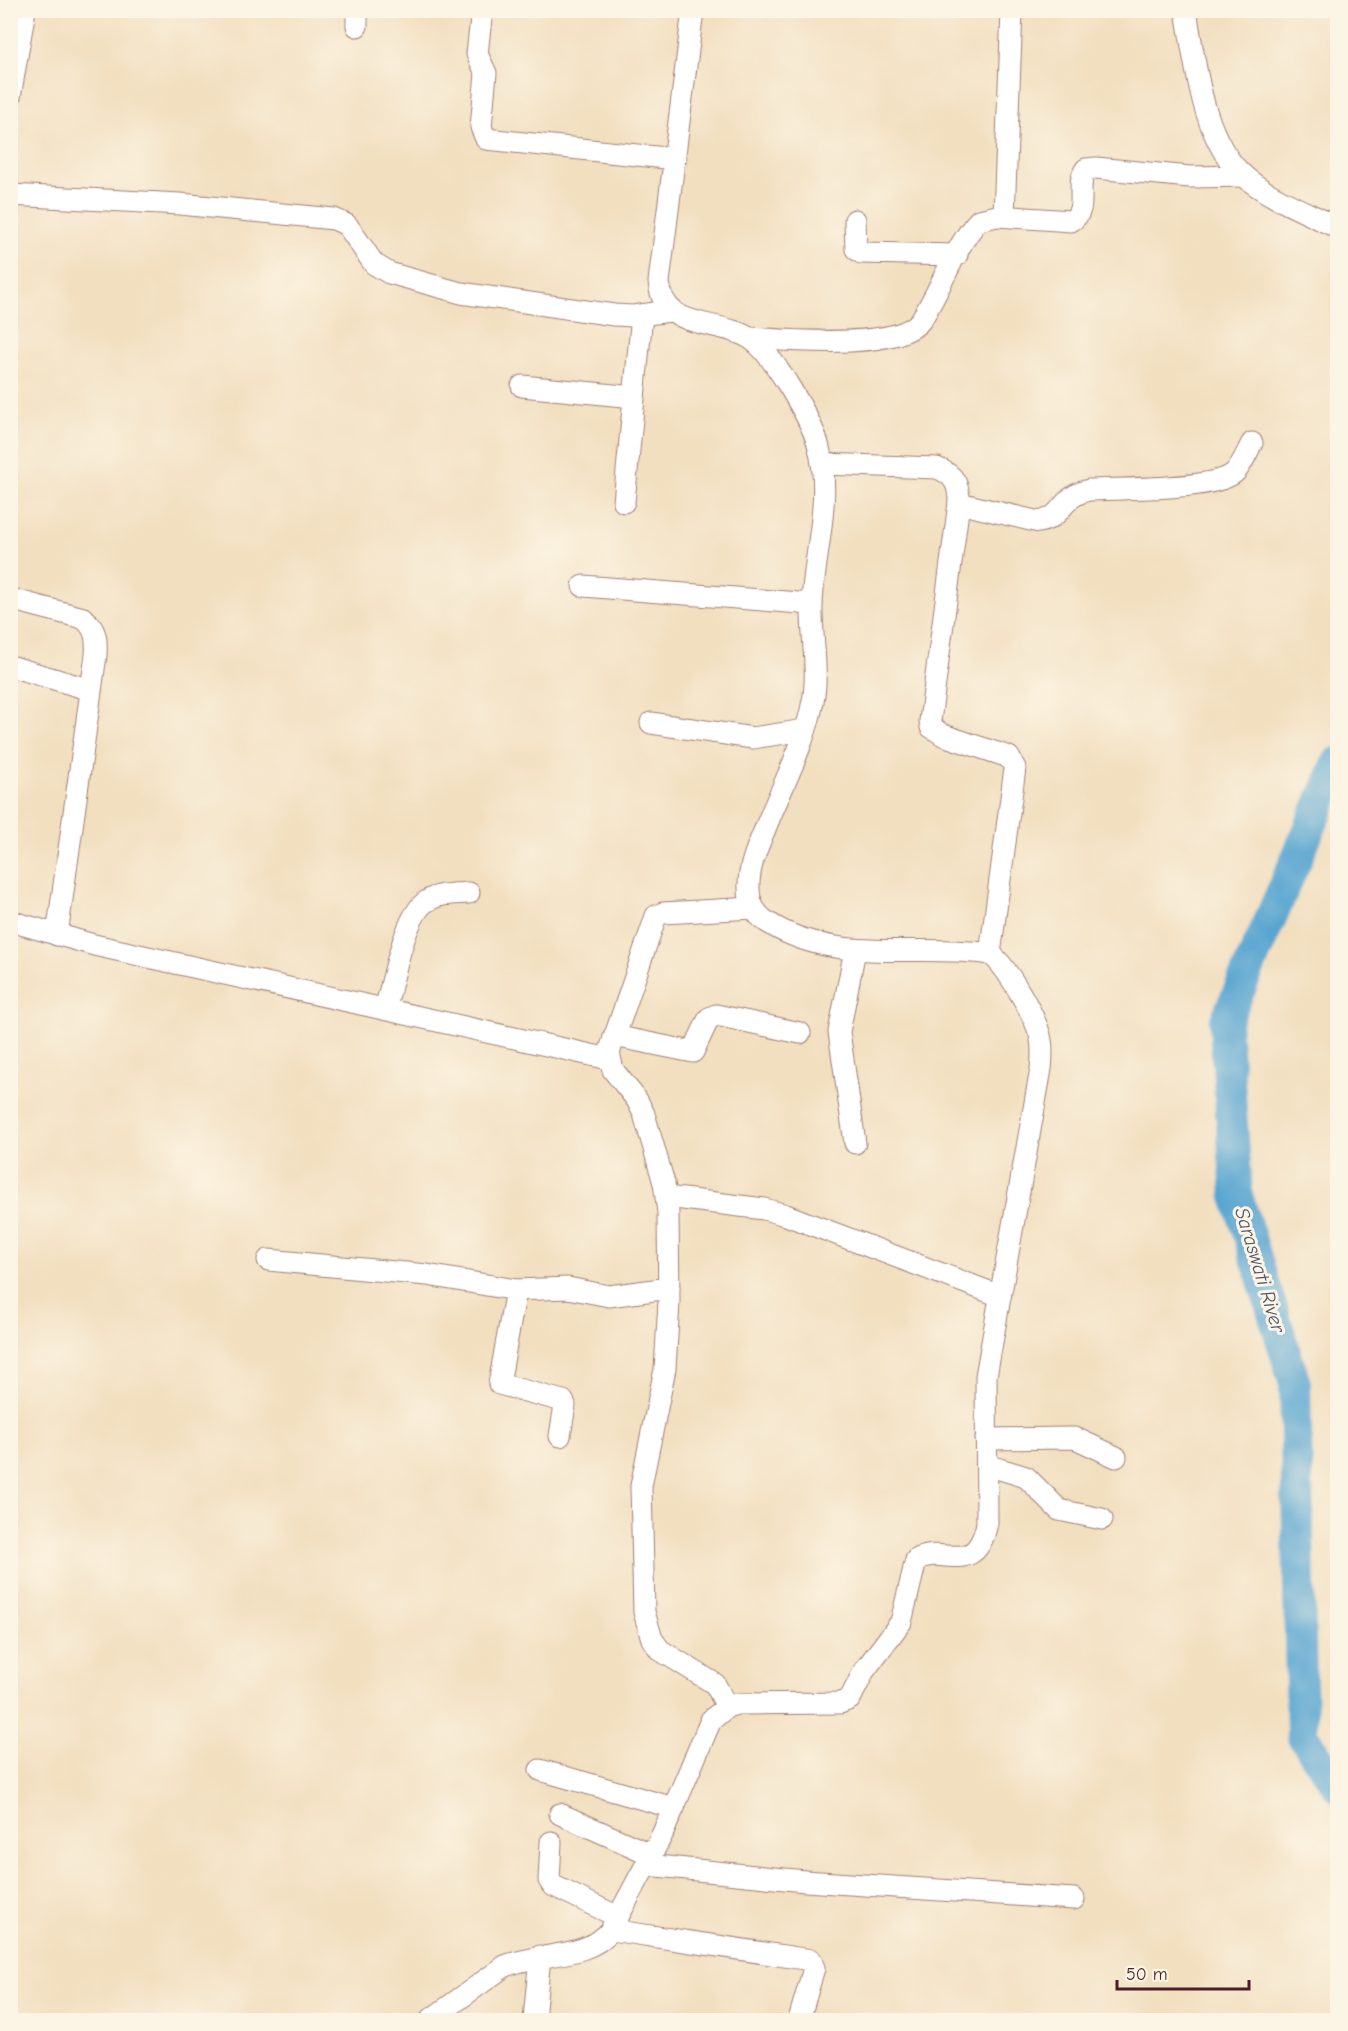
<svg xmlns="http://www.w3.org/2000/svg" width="1348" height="2031" viewBox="0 0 1348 2031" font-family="'Comic Neue',sans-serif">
<rect width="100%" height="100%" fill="#fcf5e5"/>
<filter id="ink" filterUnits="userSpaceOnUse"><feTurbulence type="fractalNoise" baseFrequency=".0167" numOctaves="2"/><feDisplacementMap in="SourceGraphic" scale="12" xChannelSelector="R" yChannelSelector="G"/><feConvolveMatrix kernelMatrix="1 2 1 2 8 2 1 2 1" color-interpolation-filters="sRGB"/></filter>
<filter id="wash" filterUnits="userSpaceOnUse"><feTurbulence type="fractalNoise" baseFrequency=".008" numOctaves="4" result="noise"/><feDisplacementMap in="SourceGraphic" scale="24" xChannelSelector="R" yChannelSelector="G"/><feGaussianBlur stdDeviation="1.35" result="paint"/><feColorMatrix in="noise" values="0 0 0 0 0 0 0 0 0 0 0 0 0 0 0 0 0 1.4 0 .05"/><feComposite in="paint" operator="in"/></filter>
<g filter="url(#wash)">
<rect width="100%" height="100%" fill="#f2dfc0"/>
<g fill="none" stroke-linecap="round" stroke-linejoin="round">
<polyline stroke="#58a5d1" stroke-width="32" points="1338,763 1225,1023 1237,1196 1295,1384 1302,1735 1338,1787"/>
</g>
</g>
<g filter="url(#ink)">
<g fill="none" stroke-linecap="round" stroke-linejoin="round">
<g stroke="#9e7f76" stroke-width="23">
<g id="minor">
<polyline points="357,10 357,26"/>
<polyline points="482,10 477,54 486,73 481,127 486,139 675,159"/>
<path d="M1186,10C1195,62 1202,141 1245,177C1271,199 1307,212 1338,228"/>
<polyline points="10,97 25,10"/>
<polyline points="10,195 180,204 334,219 347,225 374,264 389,273 461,293 614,315 633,316 670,311"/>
<polyline points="1004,216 1012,10"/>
<polyline points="855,220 856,249 861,253 957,255"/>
<path d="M750,338C785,340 899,351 921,320C940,291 956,244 979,220L997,216L1071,221C1090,210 1074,184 1086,169L1096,168L1190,177L1244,176"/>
<polyline points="522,386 634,397"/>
<path d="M822,464L937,468C955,475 959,485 959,503L930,721L931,727L943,735L1009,757L1015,768L990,954"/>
<polyline points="624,502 642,315"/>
<path d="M959,503L1039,522C1066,516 1059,497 1089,490C1117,488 1220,491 1236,471C1243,463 1247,452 1252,443"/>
<polyline points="583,586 812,604"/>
<path d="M10,599L83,618C96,628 97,639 96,655L57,935"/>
<polyline points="10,666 91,690"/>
<polyline points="651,723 753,738 805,730"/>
<polyline points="10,921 94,945 609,1059"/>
<polyline points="855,950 839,1032 855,1143"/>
<path d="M385,1009C393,983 404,915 427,901C440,893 454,894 469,893"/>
<polyline points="614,1036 693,1052 709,1018 716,1015 800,1033"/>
<polyline points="667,1197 764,1209 786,1215 1000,1296"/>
<polyline points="268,1260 427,1275 516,1290 568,1288 609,1296 669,1288"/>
<polyline points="516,1290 499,1384 563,1401 565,1405 560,1436"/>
<polyline points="986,1439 1075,1438 1116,1457"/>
<polyline points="987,1465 1026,1477 1059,1510 1102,1519"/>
<polyline points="727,1707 715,1684 660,1650 652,1639 644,1612 641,1486 665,1369 669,1302 668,1212 664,1183 644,1114 637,1100 613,1070 609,1053 656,916 663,913 753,908"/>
<polyline points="540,1770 674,1808"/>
<polyline points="560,1814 652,1855"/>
<polyline points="551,1842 549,1880 552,1885 618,1917"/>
<polyline points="647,1865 805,1881 1074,1899"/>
<polyline points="611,1930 811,1960 814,1968 799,2020"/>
<path d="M430,2020L505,1966C539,1952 587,1960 611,1930L662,1835L711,1720L727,1707L737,1704L840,1703L850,1699L864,1671L901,1622L916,1560C942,1544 976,1579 987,1523L986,1376L1041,1069C1042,1059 1043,1050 1041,1040C1038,1021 1006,964 990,954C916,943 835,966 767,922C755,914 749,903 749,889C748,868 757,848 765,829C781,788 805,745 813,701C819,670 811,636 812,604C814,551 833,497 818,444C811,420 772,352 751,339C719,318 663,332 659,282L693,10"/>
<polyline points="534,2020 540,1956"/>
</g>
</g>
<use href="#minor" stroke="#fff" stroke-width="21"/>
</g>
</g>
<g text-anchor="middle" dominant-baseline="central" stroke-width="6" stroke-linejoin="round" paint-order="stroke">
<g font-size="20" font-style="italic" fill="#50556d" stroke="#fcf5e5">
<text transform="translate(1260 1270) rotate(73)">Saraswati River</text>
</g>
</g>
<rect width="1348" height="2031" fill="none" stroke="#fcf5e5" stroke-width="36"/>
<path d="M1117 1980v9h132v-9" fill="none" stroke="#4a1f2b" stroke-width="3"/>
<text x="1126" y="1980" font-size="18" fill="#4a1f2b" stroke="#fcf5e5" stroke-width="4.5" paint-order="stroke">50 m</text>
</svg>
